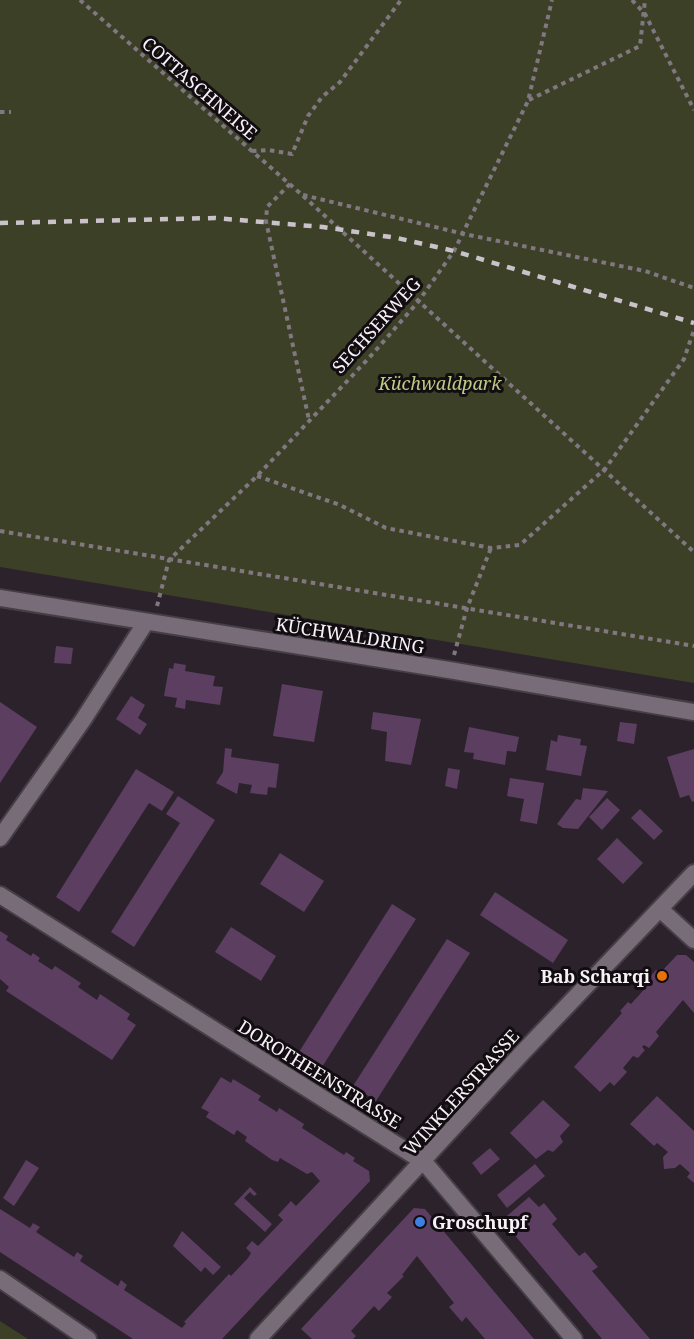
<svg xmlns="http://www.w3.org/2000/svg" width="694" height="1339" viewBox="0 0 694 1339" font-family="'Noto Serif',serif">
<rect width="100%" height="100%" fill="#2b222b"/>
<g fill="#3c4027">
<polygon points="0,0 694,0 694,683 0,567"/>
<polygon points="0,1321 28,1339 0,1339"/>
</g>
<g fill="#5c3e60">
<polygon points="56,646 73,648 71,664 54,663"/>
<polygon points="174,663 186,665 185,671 215,676 213,686 223,687 220,705 186,700 185,709 175,707 177,698 164,696 169,668 173,669"/>
<polygon points="282,684 323,691 314,742 273,736"/>
<polygon points="131,696 145,705 138,718 147,724 140,735 116,719"/>
<polygon points="0,702 37,727 0,783"/>
<polygon points="373,712 421,719 411,765 385,761 387,732 371,729"/>
<polygon points="620,722 637,724 634,744 617,741"/>
<polygon points="469,727 519,737 516,752 507,751 505,765 473,759 474,753 464,752"/>
<polygon points="558,735 581,739 580,745 587,746 581,776 546,770 551,740 557,742"/>
<polygon points="225,748 232,749 231,757 279,764 276,788 268,787 267,795 250,793 252,785 239,783 237,794 216,783 223,772"/>
<polygon points="694,749 694,801 692,802 689,795 680,798 667,757"/>
<polygon points="448,768 460,770 457,789 445,786"/>
<polygon points="136,769 174,792 162,811 149,803 79,912 56,897"/>
<polygon points="510,778 544,783 537,824 520,821 524,799 507,796"/>
<polygon points="583,788 608,791 578,829 563,828 557,824 576,799 581,800"/>
<polygon points="178,796 215,820 134,947 111,932 180,823 166,814"/>
<polygon points="607,798 620,810 602,830 589,817"/>
<polygon points="640,809 663,831 654,840 631,818"/>
<polygon points="617,838 643,863 623,884 597,859"/>
<polygon points="280,853 324,881 304,912 260,884"/>
<polygon points="495,892 568,940 553,963 480,915"/>
<polygon points="392,904 416,919 322,1067 299,1052"/>
<polygon points="231,927 276,956 261,981 215,952"/>
<polygon points="0,931 8,936 6,940 31,956 33,953 40,958 38,961 52,970 55,966 81,983 78,987 97,1000 100,994 130,1014 127,1019 136,1025 112,1060 6,991 9,987 0,979"/>
<polygon points="447,939 470,953 376,1101 353,1086"/>
<polygon points="677,955 686,955 694,962 694,1013 683,1000 656,1032 659,1036 649,1048 644,1045 642,1047 645,1050 638,1058 633,1056 623,1068 627,1072 614,1086 610,1082 600,1092 574,1067 622,1013 620,1011 628,1002 631,1004 650,983 647,980 656,970 660,973"/>
<polygon points="221,1077 231,1083 233,1079 261,1096 258,1100 277,1112 279,1108 304,1124 302,1128 344,1155 346,1152 355,1158 353,1161 369,1171 370,1181 222,1339 133,1339 0,1252 0,1209 30,1228 33,1223 40,1227 36,1232 74,1257 77,1252 83,1256 80,1261 118,1286 121,1280 127,1285 124,1290 182,1328 186,1323 184,1322 229,1274 231,1276 248,1258 251,1253 246,1248 252,1241 258,1246 283,1220 278,1215 291,1201 296,1206 320,1181 312,1172 307,1174 280,1158 278,1162 272,1160 245,1141 247,1137 237,1130 234,1135 206,1117 209,1112 201,1108"/>
<polygon points="657,1096 694,1131 694,1183 687,1177 690,1173 680,1164 675,1168 664,1169 663,1157 668,1152 657,1143 654,1146 630,1124"/>
<polygon points="543,1100 570,1125 560,1136 563,1142 553,1152 548,1150 536,1159 510,1133"/>
<polygon points="490,1148 500,1159 481,1175 472,1163"/>
<polygon points="26,1160 39,1168 14,1206 3,1198"/>
<polygon points="535,1164 545,1176 507,1208 497,1195"/>
<polygon points="250,1187 257,1194 254,1196 250,1192 244,1198 272,1224 265,1232 234,1204"/>
<polygon points="529,1197 539,1207 544,1203 557,1219 552,1224 579,1256 585,1252 598,1267 592,1271 650,1339 602,1339 502,1220"/>
<polygon points="414,1208 425,1209 534,1339 485,1339 466,1317 462,1322 449,1307 454,1303 417,1256 402,1275 404,1276 387,1293 392,1297 379,1311 374,1306 351,1331 356,1336 353,1339 312,1339 301,1329"/>
<polygon points="182,1231 221,1267 213,1275 205,1267 201,1272 173,1246"/>
</g>
<g fill="none" stroke-linecap="round" stroke-linejoin="round">
<g stroke="#463e46" stroke-width="20">
<g id="minor">
<polyline points="0,598 449,670 694,712"/>
<polyline points="0,838 83,720 146,622"/>
<polyline points="0,895 424,1162 574,1339"/>
<polyline points="661,910 694,940"/>
</g>
</g>
<g stroke="#463e46" stroke-width="20">
<g id="secondary">
<polyline points="0,1279 88,1339"/>
<polyline points="258,1339 523,1052 694,873"/>
</g>
</g>
<g stroke="#807780" stroke-width="4" stroke-dasharray="4.5 4.5" stroke-linecap="butt">
<polyline points="80,0 302,195 694,552"/>
<polyline points="632,0 645,14 694,110"/>
<polyline points="529,100 640,46 645,0"/>
<polyline points="0,112 11,112"/>
<polyline points="252,151 268,150 292,154 308,116 322,97 340,82 401,0"/>
<polyline points="290,184 267,207 266,221 309,420"/>
<polyline points="303,195 464,234 645,271 694,288"/>
<polyline points="257,476 340,505 386,528 491,548 520,545 605,469 684,359 694,330"/>
<polyline points="0,531 694,646"/>
<polyline points="157,606 169,560 257,476 369,358 418,302 454,251 528,101 552,0"/>
<polyline points="454,655 467,608 491,548"/>
</g>
<use href="#minor" stroke="#776c77" stroke-width="16"/>
<use href="#secondary" stroke="#776c77" stroke-width="16"/>
<polyline stroke="#cac2ca" stroke-width="4.5" stroke-dasharray="8 8" stroke-linecap="butt" points="0,223 215,218 323,227 397,238 454,251 694,323"/>
</g>
<circle fill="#e8710a" stroke="#110d11" stroke-width="2" cx="662" cy="976" r="6"/>
<circle fill="#3f7fe0" stroke="#110d11" stroke-width="2" cx="420" cy="1222" r="6"/>
<g text-anchor="middle" dominant-baseline="central" stroke-width="6" stroke-linejoin="round" paint-order="stroke">
<g font-size="18" fill="#f8f1f8" stroke="#110d11">
<text transform="translate(200 88) rotate(41)">COTTASCHNEISE</text>
<text transform="translate(376 325) rotate(-48)">SECHSERWEG</text>
<text transform="translate(350 635) rotate(9)">KÜCHWALDRING</text>
<text transform="translate(320 1074) rotate(32)">DOROTHEENSTRASSE</text>
<text transform="translate(461 1092) rotate(-48)">WINKLERSTRASSE</text>
</g>
<g font-size="18" font-style="italic" fill="#becb82" stroke="#110d11">
<text x="440" y="383">Küchwaldpark</text>
</g>
<g font-size="18" font-weight="bold" fill="#f8f1f8" stroke="#110d11" text-anchor="end">
<text x="650" y="976">Bab Scharqi</text>
<text x="432" y="1222" text-anchor="start">Groschupf</text>
</g>
</g>
</svg>
